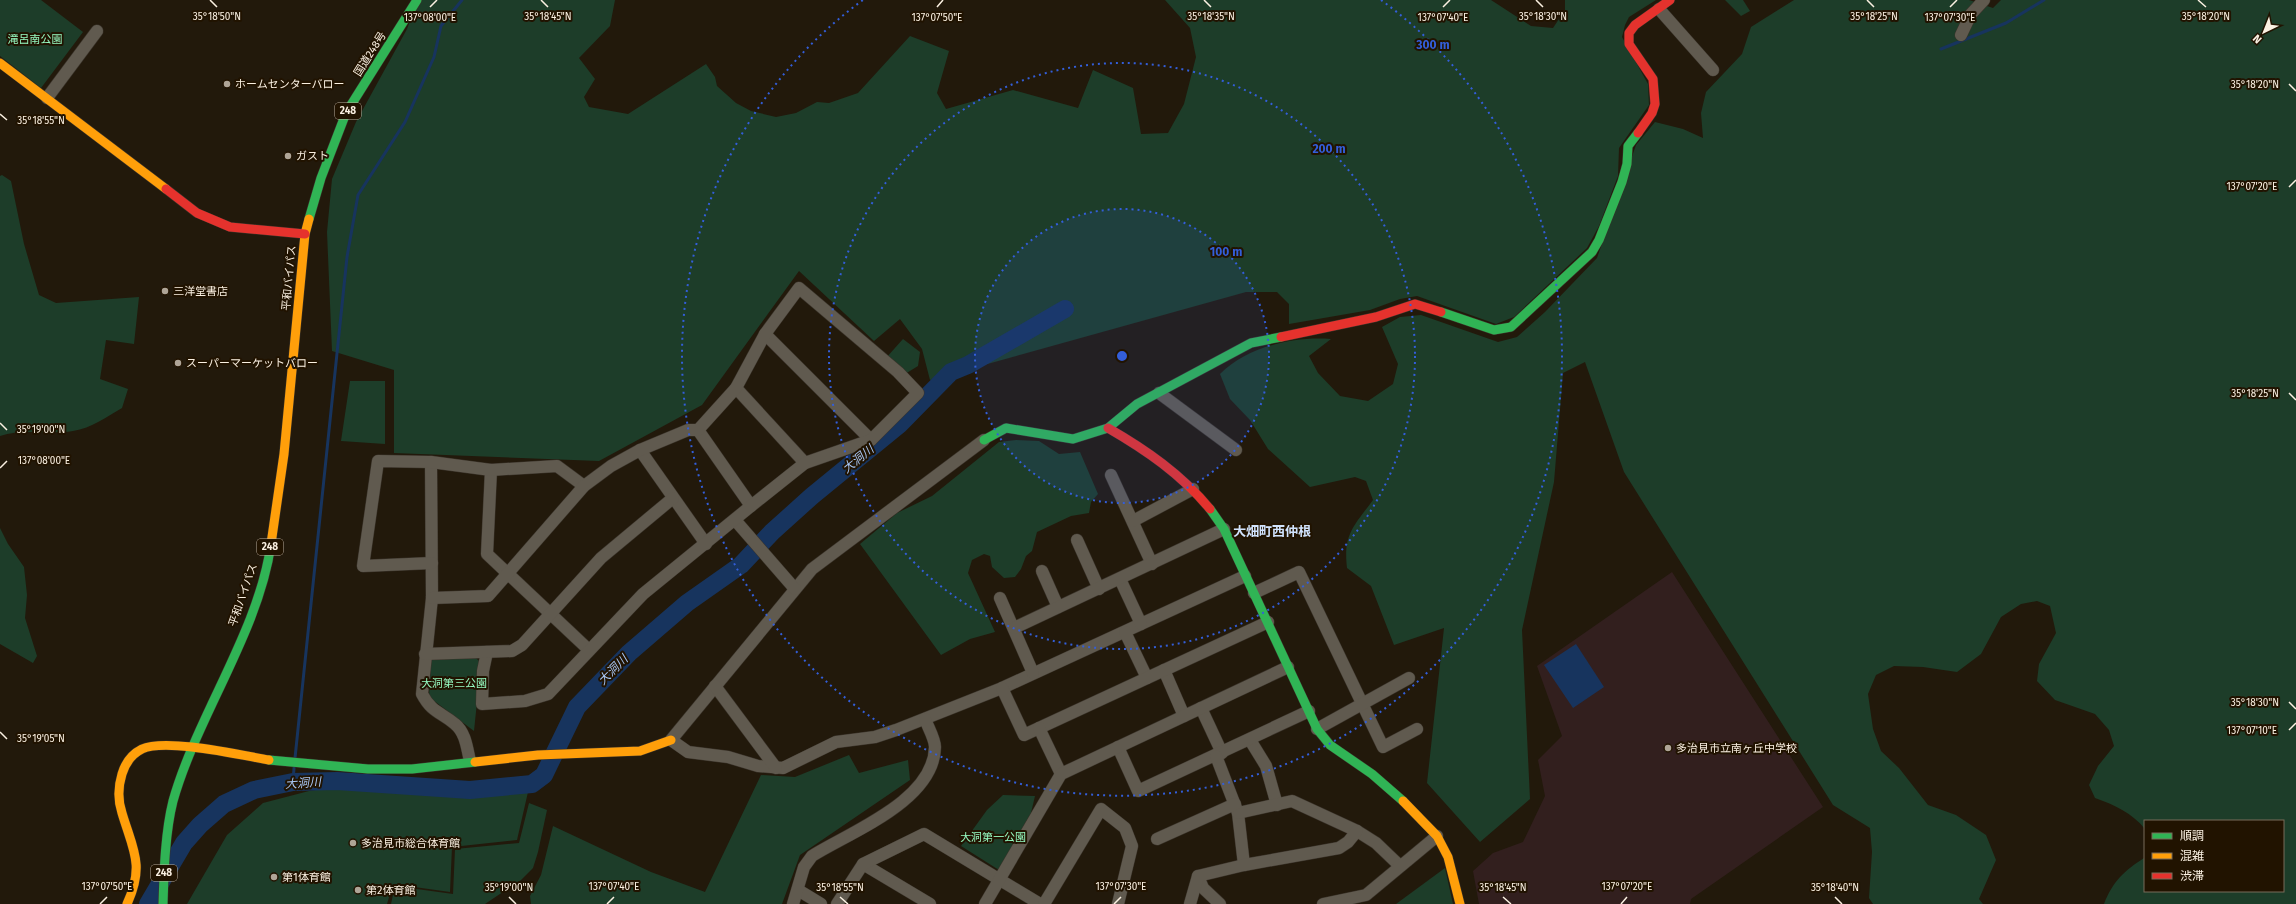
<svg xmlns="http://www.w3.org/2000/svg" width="2296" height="904" viewBox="0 0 2296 904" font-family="'Fira Sans','Noto Sans JP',sans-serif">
<rect width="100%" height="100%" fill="#22190b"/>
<polygon fill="#321f1e" points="1672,572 1823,807 1691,899 1690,904 1479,904 1473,871 1493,853 1523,842 1545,796 1538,760 1562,736 1537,666"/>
<g fill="#1d3d29">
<polygon points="0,0 41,0 83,32 41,88 0,56"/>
<polygon points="418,0 615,0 610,26 579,58 595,79 584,97 589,107 628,114 706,64 715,77 717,86 736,103 751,111 776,117 796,113 817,102 829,103 858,93 910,36 949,51 937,93 946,109 1013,90 1078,108 1093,70 1133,88 1141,134 1168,133 1184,104 1196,57 1190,28 1165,0 1491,0 1531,26 1553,28 1565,10 1565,0 1656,0 1629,17 1625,25 1622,37 1648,84 1649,105 1619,148 1618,176 1599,226 1587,248 1514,317 1496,324 1417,296 1400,299 1370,310 1289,324 1289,304 1277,292 1246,292 930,380 922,349 900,319 874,341 799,271 702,405 599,461 394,453 394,370 332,351 327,232 332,179 356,122 407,29"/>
<polygon points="1725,0 1743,0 1750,11 1741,16"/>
<path d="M1794,0H1969L1993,8L2001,0H2296V904H2104C2113,881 2124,871 2144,858L2145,854V891H2283V821H2145V829C2132,813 2115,805 2095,798L2089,785L2098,766L2114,746L2109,730L2095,714L2055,700L2037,681L2039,664L2056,633L2050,606L2037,601L2021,604L2001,617L1981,654L1957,672L1923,667L1894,666L1876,675L1868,694L1873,729L1881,751L1899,768L1928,805L1956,815L1986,835L1996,860L1979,899L1983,904H1873L1869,898L1872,852L1870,828L1833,805L1624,472L1585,362L1563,373L1554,482L1522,630L1530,799L1480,842L1427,783L1444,628L1394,645L1371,586L1347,568C1343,534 1354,526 1373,500L1366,481L1355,477L1310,487L1268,449L1250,420L1230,399L1220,374C1247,347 1293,336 1331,339L1309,356L1318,373L1340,396L1368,401L1393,384L1398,364L1382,327L1400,317L1421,315L1498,342L1517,337L1545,312L1597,258L1636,145L1655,122L1683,129L1703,138L1701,113L1706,92L1742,54L1751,27Z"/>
<path d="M2,175L11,181L24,244L39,295L56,303L139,297L134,344L106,340L100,379L128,389L122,408C106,417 92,428 73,431C49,435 23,428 0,436V176Z"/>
<polygon points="903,339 920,352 918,366 905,374 886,358"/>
<polygon points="350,381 385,381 385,444 341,441"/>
<polygon points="1016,440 1039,441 1059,454 1080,452 1098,494 1091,502 1089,513 1071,516 1037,532 1032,551 1026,556 1021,569 1015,577 1004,578 992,567 990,556 984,554 972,560 968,573 995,632 970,639 941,655 860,544 897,513 932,496 999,442"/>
<polygon points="0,528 8,544 24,567 27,595 25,618 37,656 33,663 0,644"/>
<polygon points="474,656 481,663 474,731 429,697 431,660"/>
<polygon points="849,755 859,773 908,760 910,780 800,855 782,904 531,904 530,896 541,875 553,826 651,872 705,892 761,775 795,777"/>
<polygon points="345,786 466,793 528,792 517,840 452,847 450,892 393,884 387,904 187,904 227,835 263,803 309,791"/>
<polygon points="1003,795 1035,796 1031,813 999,870 961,846 987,810"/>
<polygon points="529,803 547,810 538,852 533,868 521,880 485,904 391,904 395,886 453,894 455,849 519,843"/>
<polygon points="1445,868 1453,904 1396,904"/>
</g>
<polygon fill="#17345e" points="1576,644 1604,687 1573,708 1544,665"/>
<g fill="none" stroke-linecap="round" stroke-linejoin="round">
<g stroke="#17345e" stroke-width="3">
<polyline points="1941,49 2006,23 2044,0"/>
<polyline points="295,758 347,257 358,195 405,122 434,57 441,26 462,0"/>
<polyline points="293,782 294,768"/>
</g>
<polyline stroke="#17345e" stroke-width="18" points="148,904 184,843 200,825 224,804 254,790 293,782 337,781 470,790 532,784 544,775 577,707 629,653 687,603 741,565 772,532 812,496 900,424 951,372 968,365 1065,309"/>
<g stroke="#3b342b" stroke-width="13">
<g id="street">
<polyline points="1659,9 1713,70"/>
<polyline points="1961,35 1971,14 1984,0"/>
<polyline points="47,98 97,31"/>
<polyline points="765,334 871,440"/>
<polyline points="736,388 805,463"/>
<polyline points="1159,393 1236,450"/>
<polyline points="698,430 751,506"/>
<polyline points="984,440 812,569 671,740 688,752 728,757 758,766 783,768 836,742 875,737 896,730 1002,688 1245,576"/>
<polyline points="640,450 706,544"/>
<path d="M431,462L432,598L422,694C432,713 441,712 455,724C466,733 467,749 470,761"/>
<polyline points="491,470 487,554 589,650"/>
<polyline points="1111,475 1152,564"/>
<polyline points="735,520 795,589"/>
<polyline points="1133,521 1193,489"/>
<polyline points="1077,540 1099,589"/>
<polyline points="432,563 363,566 378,461 431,462 491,470 557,466 584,486"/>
<polyline points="1042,571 1058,607"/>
<polyline points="1120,579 1141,624"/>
<polyline points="1254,593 1299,572 1383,747 1417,729"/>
<polyline points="432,598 488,596 584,486 611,466 640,450 688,430 698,430 736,388 765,334 799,288 898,372 918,393 871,440 805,463 751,506 643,594 548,694 525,701 482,704 483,671 487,652"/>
<polyline points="1000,598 1033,673"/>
<polyline points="1014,628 1224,529"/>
<polyline points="1125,632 1147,678"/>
<polyline points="425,654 512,651 522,645 601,558 673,498"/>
<polyline points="1164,670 1184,716"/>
<polyline points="715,686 776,768"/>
<polyline points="1002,688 1024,735 1268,622"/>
<polyline points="1201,708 1222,753"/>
<polyline points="1039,728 1061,774"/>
<polyline points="1317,729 1409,678"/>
<polyline points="1250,740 1266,766 1277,805"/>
<polyline points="1118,747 1138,791 1309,711"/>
<polyline points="1216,756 1238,813 1244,865"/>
<polyline points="1238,813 1292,801 1357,831 1376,843 1400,866"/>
<polyline points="1157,839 1235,804"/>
<polyline points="863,864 930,904"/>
<polyline points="1198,876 1203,888 1220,904"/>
<polyline points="798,890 821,904"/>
<path d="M793,904L804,867L812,856C850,832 934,801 935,747C935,739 928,727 925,719"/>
<polyline points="837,904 863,864 924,834 1040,904"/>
<polyline points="985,904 1061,774 1288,667"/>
<polyline points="1044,904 1101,809 1125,828 1132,846 1118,904"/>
<polyline points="1190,904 1198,876 1244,865 1339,848 1348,842 1357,831"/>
<polyline points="1323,904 1366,895 1437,836"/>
</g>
</g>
<g stroke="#3b342b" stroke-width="10">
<g id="fast">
<polyline points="309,219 321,178 346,113 417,0"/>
<polyline points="1441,312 1494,330 1511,327 1592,252 1599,240 1622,182 1627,164 1628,146 1638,133"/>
<polyline points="984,440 1006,428 1073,439 1108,428 1137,404 1251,343 1281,337"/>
<polyline points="1210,509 1224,529 1317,729 1330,745 1372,774 1403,801"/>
<polyline points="269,760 368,769 412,769 475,762"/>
<path d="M163,904C164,872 165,833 173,801C197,716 259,631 271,544"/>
</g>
</g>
<g stroke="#3b342b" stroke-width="10">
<g id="slow">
<polyline points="0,63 166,189"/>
<polyline points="271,544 284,454 305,234 309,219"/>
<polyline points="475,762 538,755 640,751 671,740"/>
<polyline points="1403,801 1437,836 1448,857 1460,904"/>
<path d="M127,904C145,865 133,850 122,813C118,801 118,787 122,774C125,764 132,754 142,749C166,738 240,755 269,760"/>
</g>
</g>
<g stroke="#3b342b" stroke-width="10">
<g id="jam">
<polyline points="1638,133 1652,113 1655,104 1653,79 1629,44 1629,33 1635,25 1670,0"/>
<polyline points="166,189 197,213 230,227 305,234"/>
<polyline points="1281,337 1376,317 1415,304 1441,312"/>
<path d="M1108,428C1146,450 1181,474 1210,509"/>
</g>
</g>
<use href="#street" stroke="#605a4f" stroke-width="12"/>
<use href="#fast" stroke="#30b455" stroke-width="9"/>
<use href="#slow" stroke="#ff9f0a" stroke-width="9"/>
<use href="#jam" stroke="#e5322d" stroke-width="9"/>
</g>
<path fill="none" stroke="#fbf1e2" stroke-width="1.5" d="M210,0L217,7M541,0L548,7M1204,0L1211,7M1536,0L1543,7M1867,0L1874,7M2198,0L2206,7M430,7L437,0M937,7L943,0M1443,7L1450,0M1950,7L1957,0M2289,84L2296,91M0,114L7,120M2289,187L2296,180M2289,393L2296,400M0,423L7,430M0,468L7,461M2289,702L2296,709M2289,730L2296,723M0,732L7,739M509,897L516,904M840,897L848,904M1503,897L1511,904M1835,897L1842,904M100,904L107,897M607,904L614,897M1114,904L1121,897M1621,904L1627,897"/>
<circle cx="1122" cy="356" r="147" fill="#335ed9" fill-opacity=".12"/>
<g fill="none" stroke="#335ed9" stroke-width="2" stroke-dasharray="2 4">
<circle cx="1122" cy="356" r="147"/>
<circle cx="1122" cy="356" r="293"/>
<path d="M1381 0A440 440 0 1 1 863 0"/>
</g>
<g fill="#afa597" stroke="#211300" stroke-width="1.5">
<circle cx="227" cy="84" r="4"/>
<circle cx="288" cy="156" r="4"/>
<circle cx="165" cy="291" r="4"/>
<circle cx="178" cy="363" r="4"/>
<circle cx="1668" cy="748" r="4"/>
<circle cx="353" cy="843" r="4"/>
<circle cx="274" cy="877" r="4"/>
<circle cx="358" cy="890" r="4"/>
</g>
<g text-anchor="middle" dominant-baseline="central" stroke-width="4" stroke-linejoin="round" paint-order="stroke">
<g fill="#211300" stroke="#baae9e" stroke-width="1">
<rect x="335" y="103" width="26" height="16" rx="3"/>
<rect x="257" y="539" width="26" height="16" rx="3"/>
<rect x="151" y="865" width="26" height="16" rx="3"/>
</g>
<g font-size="10" font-weight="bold" fill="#fbf1e2">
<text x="348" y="111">248</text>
<text x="270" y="547">248</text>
<text x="164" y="873">248</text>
</g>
<g font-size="11" fill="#96fac1" stroke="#211300">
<text x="35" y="39">滝呂南公園</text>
<text x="454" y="683">大洞第三公園</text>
<text x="993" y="837">大洞第一公園</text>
</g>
<g font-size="11" fill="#fbf1e2" stroke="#211300">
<text transform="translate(370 54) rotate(-58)">国道248号</text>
<text transform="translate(289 278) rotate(-85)">平和バイパス</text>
<text transform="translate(243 595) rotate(-71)">平和バイパス</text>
</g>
<g font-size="11" fill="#fbf1e2" stroke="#211300" text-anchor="start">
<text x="235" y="84">ホームセンターバロー</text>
<text x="296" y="156">ガスト</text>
<text x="173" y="291">三洋堂書店</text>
<text x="186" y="363">スーパーマーケットバロー</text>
<text x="1676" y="748">多治見市立南ヶ丘中学校</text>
<text x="361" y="843">多治見市総合体育館</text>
<text x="282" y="877">第1体育館</text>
<text x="366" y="890">第2体育館</text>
</g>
<g font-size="12" font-style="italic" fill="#a8c7f5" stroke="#211300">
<text transform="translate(858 459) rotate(-39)">大洞川</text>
<text transform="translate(613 670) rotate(-45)">大洞川</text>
<text transform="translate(303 783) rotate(-4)">大洞川</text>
</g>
<g font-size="13" font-weight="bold" fill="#d1e3fd" stroke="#211300">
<text x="1272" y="531">大畑町西仲根</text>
</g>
</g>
<g font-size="10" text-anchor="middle" fill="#fbf1e2" stroke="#211300" stroke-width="4" stroke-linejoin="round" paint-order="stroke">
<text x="217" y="20">35°18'50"N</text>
<text x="548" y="20">35°18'45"N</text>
<text x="1211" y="20">35°18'35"N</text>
<text x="1543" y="20">35°18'30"N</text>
<text x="1874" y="20">35°18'25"N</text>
<text x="2206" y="20">35°18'20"N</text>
<text x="430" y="21">137°08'00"E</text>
<text x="937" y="21">137°07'50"E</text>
<text x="1443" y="21">137°07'40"E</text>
<text x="1950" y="21">137°07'30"E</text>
<text x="2255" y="88">35°18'20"N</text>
<text x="41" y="124">35°18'55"N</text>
<text x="2252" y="190">137°07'20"E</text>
<text x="2255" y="397">35°18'25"N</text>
<text x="41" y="433">35°19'00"N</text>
<text x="44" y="464">137°08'00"E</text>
<text x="2255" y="706">35°18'30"N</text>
<text x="2252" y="734">137°07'10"E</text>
<text x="41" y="742">35°19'05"N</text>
<text x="107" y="890">137°07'50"E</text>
<text x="614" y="890">137°07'40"E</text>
<text x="1121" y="890">137°07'30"E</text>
<text x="1627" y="890">137°07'20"E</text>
<text x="509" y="891">35°19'00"N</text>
<text x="840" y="891">35°18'55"N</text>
<text x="1503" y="891">35°18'45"N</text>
<text x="1835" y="891">35°18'40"N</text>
</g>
<circle cx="1122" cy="356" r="6" fill="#335ed9" stroke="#211300" stroke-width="2"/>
<g font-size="12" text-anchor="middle" font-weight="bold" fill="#335ed9" stroke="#211300" stroke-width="4" stroke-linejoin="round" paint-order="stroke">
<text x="1433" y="49">300 m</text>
<text x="1329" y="153">200 m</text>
<text x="1226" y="256">100 m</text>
</g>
<rect x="2144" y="820" width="140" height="72" fill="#211300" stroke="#786c5a"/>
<rect x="2152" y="833" width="20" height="6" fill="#30b455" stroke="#786c5a"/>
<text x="2180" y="840" font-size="12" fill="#fbf1e2">順調</text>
<rect x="2152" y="853" width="20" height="6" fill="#ff9f0a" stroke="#786c5a"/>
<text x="2180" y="860" font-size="12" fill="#fbf1e2">混雑</text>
<rect x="2152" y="873" width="20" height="6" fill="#e5322d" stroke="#786c5a"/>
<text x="2180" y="880" font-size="12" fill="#fbf1e2">渋滞</text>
<g transform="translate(2264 32) rotate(223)" stroke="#211300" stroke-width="3" paint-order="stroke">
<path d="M0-3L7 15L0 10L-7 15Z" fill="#fbf1e2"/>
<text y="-6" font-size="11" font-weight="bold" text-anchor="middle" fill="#fbf1e2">N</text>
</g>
</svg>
